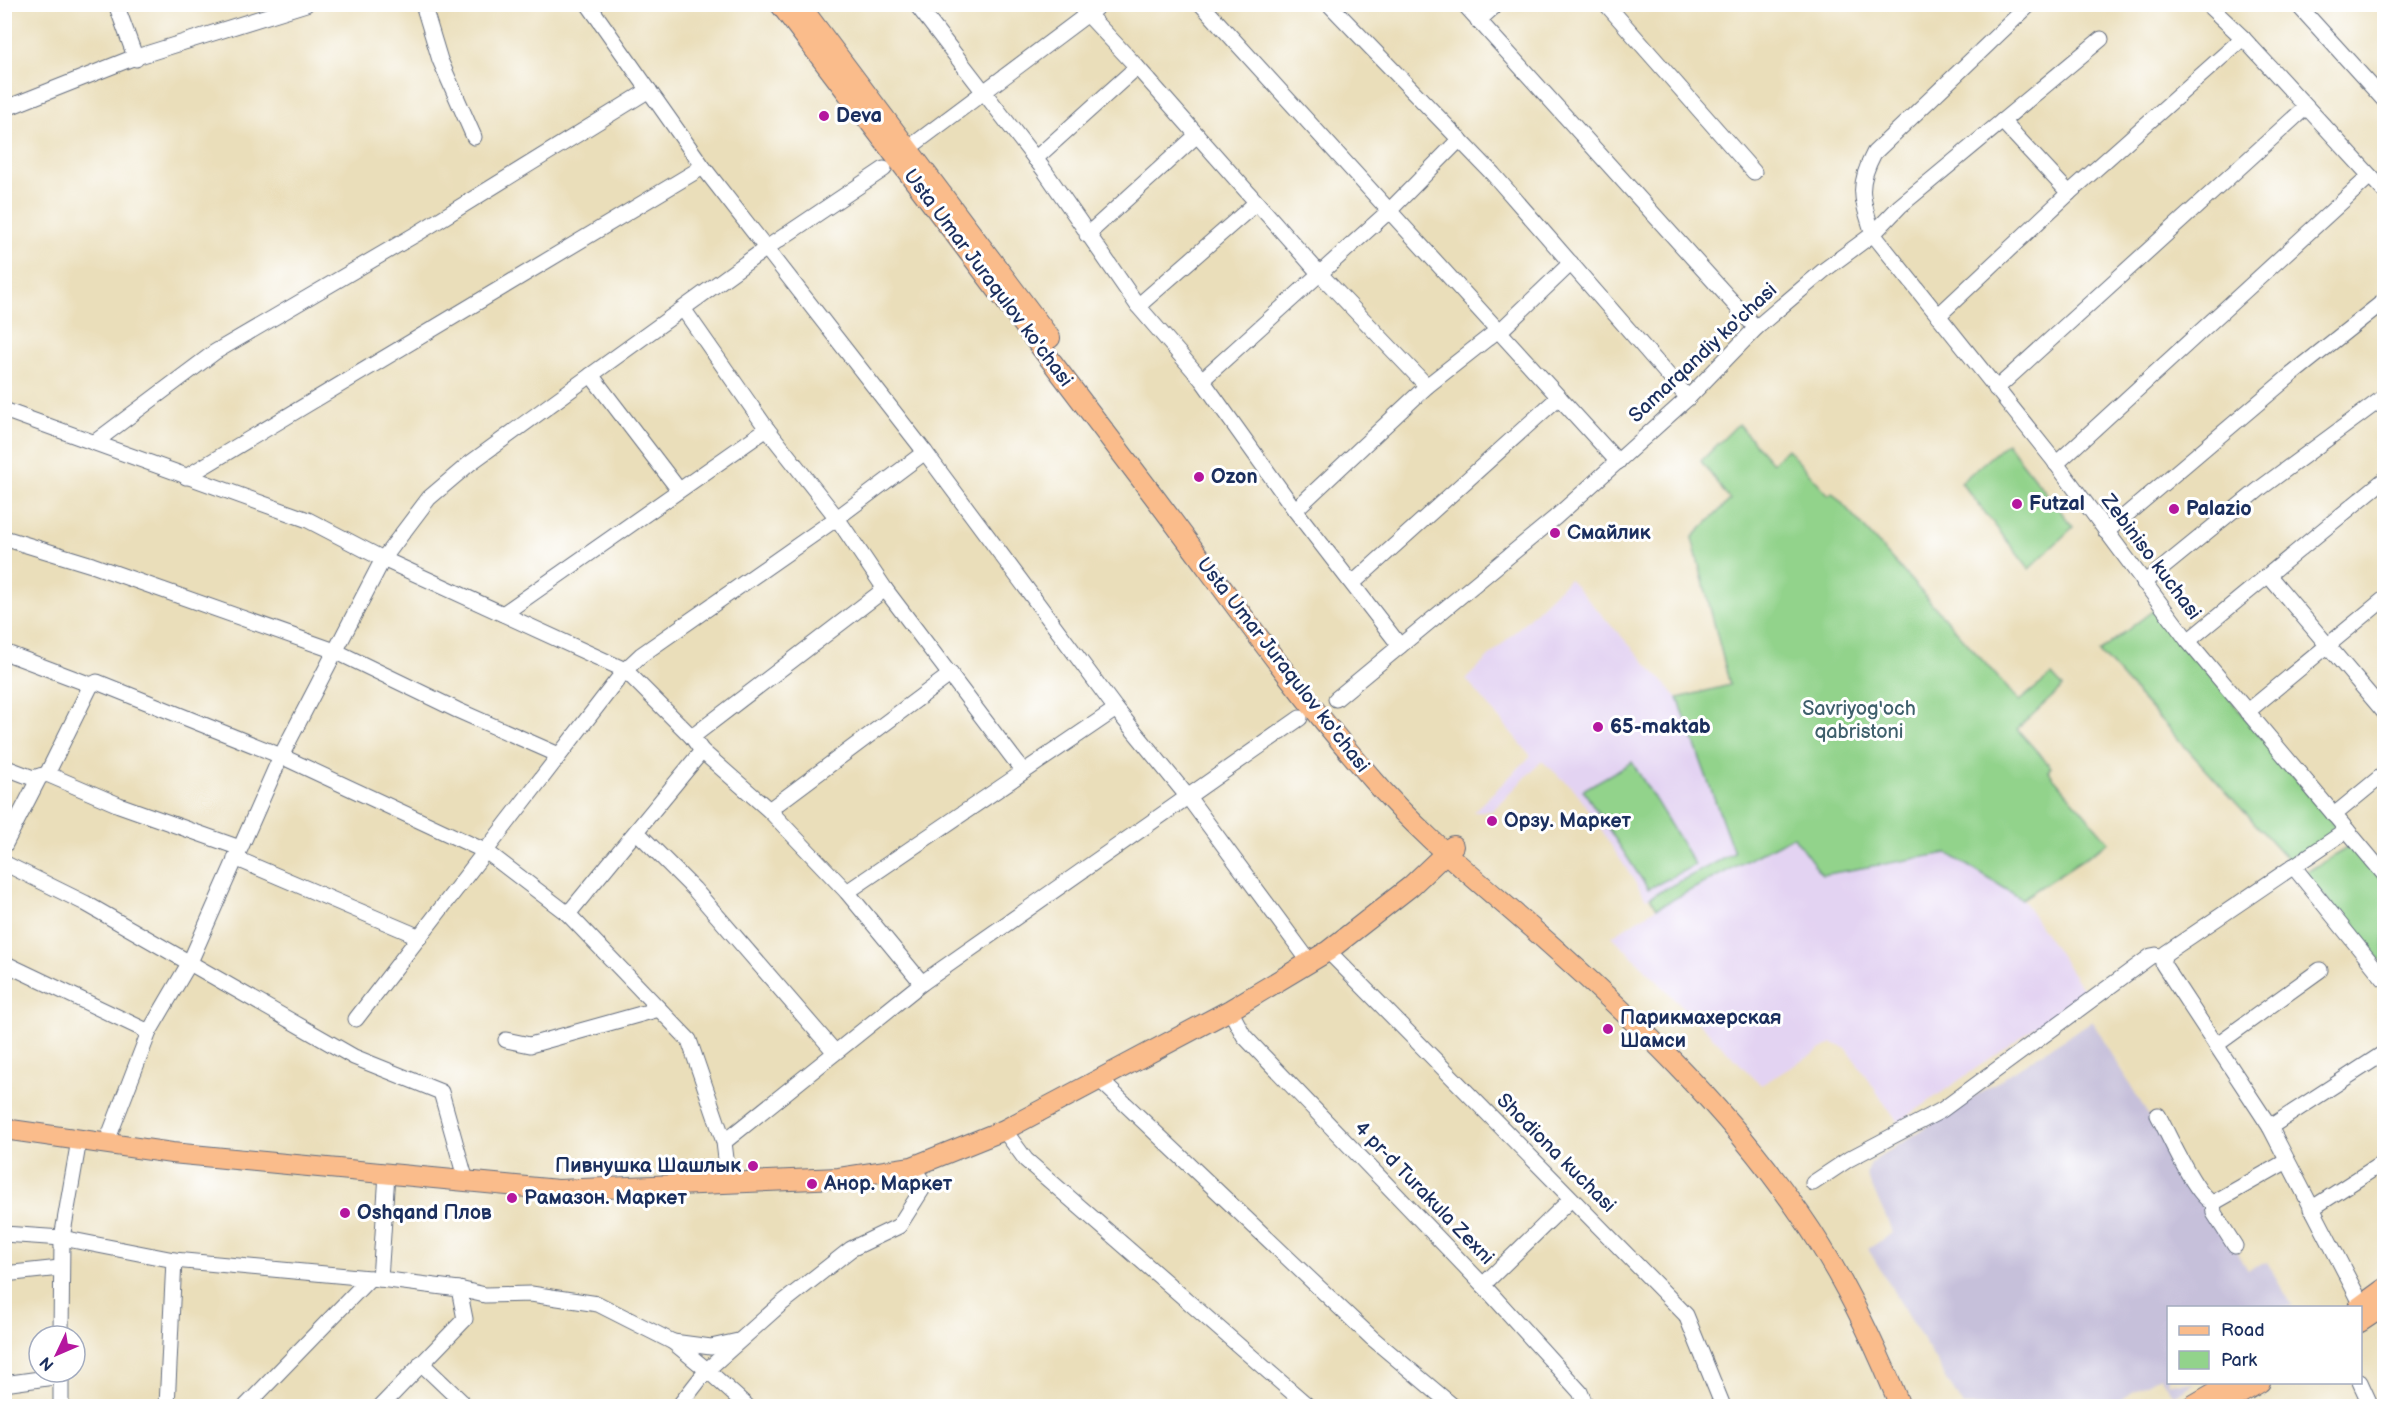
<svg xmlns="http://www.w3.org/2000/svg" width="2389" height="1411" viewBox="0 0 2389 1411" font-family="'Balsamiq Sans',sans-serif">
<rect width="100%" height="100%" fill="#fff"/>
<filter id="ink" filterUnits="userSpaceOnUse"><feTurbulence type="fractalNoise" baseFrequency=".0167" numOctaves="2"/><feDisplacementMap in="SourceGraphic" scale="12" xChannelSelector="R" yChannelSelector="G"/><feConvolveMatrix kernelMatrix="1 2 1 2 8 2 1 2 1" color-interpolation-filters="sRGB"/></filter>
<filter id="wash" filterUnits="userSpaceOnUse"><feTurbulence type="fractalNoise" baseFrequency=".008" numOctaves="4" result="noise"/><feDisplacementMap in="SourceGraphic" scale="24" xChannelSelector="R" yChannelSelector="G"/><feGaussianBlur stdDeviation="1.35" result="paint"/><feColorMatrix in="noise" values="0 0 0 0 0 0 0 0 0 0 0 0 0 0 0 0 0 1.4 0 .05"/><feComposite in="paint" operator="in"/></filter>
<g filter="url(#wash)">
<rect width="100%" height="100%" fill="#eadeba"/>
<g fill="#e3d3f2">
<polygon points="1569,579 1678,698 1735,853 1646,899 1575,790 1542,761 1492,811 1473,812 1531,756 1466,679"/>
<polygon points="1793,836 1822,875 1947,853 2022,899 2085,992 1898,1123 1847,1049 1832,1043 1761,1085 1612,936 1666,902"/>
</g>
<polygon fill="#c6c0da" points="2092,1021 2212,1221 2229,1240 2248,1270 2267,1262 2293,1307 2168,1308 2168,1382 2195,1383 2173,1396 2160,1376 2109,1406 1963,1406 1868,1249 1893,1233 1866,1174 1872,1162"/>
<g fill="#92d38b" stroke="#568174" stroke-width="1.5">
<polygon points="1738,424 1772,463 1787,449 1829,495 1832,492 2019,701 2052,675 2063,687 2017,729 2051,767 2048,771 2109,842 2022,899 1947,853 1822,875 1793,836 1657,908 1650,897 1734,853 1678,698 1730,685 1692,538 1730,500 1701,461"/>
<polygon points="2007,443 2073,527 2029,569 1961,482"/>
<polygon points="2155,609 2339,830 2290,862 2099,652"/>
<polygon points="1632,762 1695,865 1648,889 1583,790"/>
<polygon points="2352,845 2384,882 2384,966 2305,873"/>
</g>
</g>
<g filter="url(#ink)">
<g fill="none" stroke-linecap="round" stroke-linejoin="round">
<g stroke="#636c7e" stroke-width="17">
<g id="minor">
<polyline points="116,4 136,59"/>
<polyline points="423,4 440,60 474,137"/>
<polyline points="588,4 703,167 925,452 1116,709 1188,797 1309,961"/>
<polyline points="916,4 1044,170 1138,306 1202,380 1295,510 1400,646"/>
<polyline points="1078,4 1137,67 1319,273 1427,386"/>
<polyline points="1201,4 1618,462"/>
<polyline points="1329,4 1493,174 1688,398"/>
<polyline points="1464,4 1756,328"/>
<polyline points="1606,4 1754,172"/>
<path d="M2030,4L1874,153C1856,187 1862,199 1873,234L2052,458L2188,641L2384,874"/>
<polyline points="2207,4 2243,38 2384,191"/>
<polyline points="2297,4 2384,100"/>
<polyline points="1478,21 1497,4"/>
<polyline points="4,109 130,59 306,4"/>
<polyline points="2002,121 2069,193"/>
<polyline points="917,142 1101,4"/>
<polyline points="1035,159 1137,67"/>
<polyline points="1087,235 1197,135"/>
<polyline points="1138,306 1256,203"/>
<polyline points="684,310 767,429 837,518 885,589 1023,771"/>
<polyline points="1938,316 2069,193 2243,38"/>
<polyline points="1499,332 1571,263"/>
<polyline points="591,375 679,490"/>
<polyline points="1202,380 1389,211 1460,139"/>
<polyline points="1996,389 2306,107"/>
<polyline points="4,410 308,520 383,559 625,670 692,737 702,751 769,810 847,892 922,983"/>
<polyline points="95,442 215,352 418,233 649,90"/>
<polyline points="2056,464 2370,176"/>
<polyline points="186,477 703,167"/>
<polyline points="1295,510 1427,386 1498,330"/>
<polyline points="2106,532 2291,375 2384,301"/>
<polyline points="4,538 92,565 335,651 457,710 559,755"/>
<polyline points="2269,576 2384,712"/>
<polyline points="1353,583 1559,397"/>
<polyline points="2144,583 2262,487 2384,397"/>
<polyline points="503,614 767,429"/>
<polyline points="2188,641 2384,480"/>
<polyline points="4,652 91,685 97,682 281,756 487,852 568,914 689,1040 724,1142 729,1184"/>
<polyline points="1336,699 1556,517 1688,398 1756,328 1823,271 1873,234 1900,206 2101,39"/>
<polyline points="2247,712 2384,599"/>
<polyline points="692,737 885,589"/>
<polyline points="4,767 33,778 47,774 119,805 240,848"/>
<polyline points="47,774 91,685"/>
<polyline points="769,810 951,674"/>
<polyline points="2334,815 2384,774"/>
<polyline points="637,832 694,889 834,1051"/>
<polyline points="4,846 40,776"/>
<polyline points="235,858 420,937"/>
<polyline points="4,863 85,903 354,1057 441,1092 466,1181"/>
<polyline points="2293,866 2384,979"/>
<polyline points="847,892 1116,709"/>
<polyline points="568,914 702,751"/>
<polyline points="1328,951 1686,1315 1723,1406"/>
<polyline points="2163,958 2163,964 2270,1127 2362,1305"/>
<polyline points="2163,958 2166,953 2347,830"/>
<polyline points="4,963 149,1032"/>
<polyline points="1230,1010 1244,1036 1483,1285 1580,1392 1586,1406"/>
<polyline points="356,1019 625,670 641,655 837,518 925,452"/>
<polyline points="506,1040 530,1045 659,1009"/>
<polyline points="2216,1045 2320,970"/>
<polyline points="1100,1080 1372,1338 1453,1406"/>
<path d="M2158,1115C2168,1133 2195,1196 2213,1203L2287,1161"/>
<polyline points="2270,1127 2384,1053"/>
<polyline points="1004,1130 1026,1160 1308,1406"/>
<polyline points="724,1142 922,983 1300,718"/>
<polyline points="106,1144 149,1032 190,962 281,756 383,559 429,498 469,464 591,375 768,247 884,169"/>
<polyline points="1813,1183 1849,1159 1942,1110 2151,956 2156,955 2163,958"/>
<polyline points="2213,1203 2214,1213 2235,1246"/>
<polyline points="2311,1209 2384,1162"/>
<polyline points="4,1234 62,1238 174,1260 167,1406"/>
<polyline points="174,1260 380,1279"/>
<polyline points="4,1274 60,1268"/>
<polyline points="1483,1285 1571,1199"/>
<polyline points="459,1289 485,1295 531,1294 598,1304 673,1342 707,1370 679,1406"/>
<polyline points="61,1336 62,1238 79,1140"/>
<polyline points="673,1342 711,1347 738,1341"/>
<polyline points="421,1363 466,1406"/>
<polyline points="61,1372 61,1406"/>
<polyline points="2360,1382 2371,1406"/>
<polyline points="4,1384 61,1376"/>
<polyline points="246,1406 370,1278"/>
<polyline points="381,1406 465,1319 459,1289 380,1279 387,1174"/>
<polyline points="747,1406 707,1370 781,1304 851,1249 899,1226 925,1185 912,1167"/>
</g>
</g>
<g stroke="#636c7e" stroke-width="22">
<g id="major">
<path d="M780,4C904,168 1029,331 1153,495C1224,589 1291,686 1369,775C1418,833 1477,880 1534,930C1630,1015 1727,1107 1800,1214C1842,1274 1873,1339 1900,1406"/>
<polyline points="799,4 1050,338"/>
<polyline points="4,1129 172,1153 558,1190 839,1178 912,1167 1004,1130 1230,1010 1328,951 1411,886 1453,846"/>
<polyline points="2358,1308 2384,1289"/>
<polyline points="2360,1322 2384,1306"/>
<polyline points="2192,1406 2233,1382"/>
<polyline points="2219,1406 2260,1382"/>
</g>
</g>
<use href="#minor" stroke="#fff" stroke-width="15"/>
<use href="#major" stroke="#fabc8b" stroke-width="20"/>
</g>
</g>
<g fill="#b5179e" stroke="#fff" stroke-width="2">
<circle cx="824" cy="116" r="6"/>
<circle cx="1199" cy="477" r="6"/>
<circle cx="2017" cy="504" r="6"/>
<circle cx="2174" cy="509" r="6"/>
<circle cx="1555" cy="533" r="6"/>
<circle cx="1598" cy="727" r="6"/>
<circle cx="1492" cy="821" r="6"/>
<circle cx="1608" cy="1029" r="6"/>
<circle cx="753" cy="1166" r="6"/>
<circle cx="812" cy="1184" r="6"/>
<circle cx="512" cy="1198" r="6"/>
<circle cx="345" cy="1213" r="6"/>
</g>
<g text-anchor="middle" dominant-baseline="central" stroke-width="6" stroke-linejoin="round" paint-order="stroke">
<g font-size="20" font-weight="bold" fill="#1b2f5e" stroke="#fff" text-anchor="start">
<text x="836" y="116">Deva</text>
<text x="1211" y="477">Ozon</text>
<text x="2029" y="504">Futzal</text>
<text x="2186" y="509">Palazio</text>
<text x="1567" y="533">Смайлик</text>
<text x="1610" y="727">65-maktab</text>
<text x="1504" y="821">Орзу. Маркет</text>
<text x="1620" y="1018">Парикмахерская<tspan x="1620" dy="23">Шамси</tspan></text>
<text x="741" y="1166" text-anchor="end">Пивнушка Шашлык</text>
<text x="824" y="1184">Анор. Маркет</text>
<text x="524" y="1198">Рамазон. Маркет</text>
<text x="357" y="1213">Oshqand Плов</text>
</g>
<g font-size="20" fill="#1b2f5e" stroke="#fff">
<text transform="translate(988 278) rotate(53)">Usta Umar Juraqulov ko'chasi</text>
<text transform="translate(1703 353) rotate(-43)">Samarqandiy ko'chasi</text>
<text transform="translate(2151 557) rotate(53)">Zebiniso kuchasi</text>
<text transform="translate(1283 665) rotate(52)">Usta Umar Juraqulov ko'chasi</text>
<text transform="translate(1556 1153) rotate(45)">Shodiona kuchasi</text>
<text transform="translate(1424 1193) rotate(46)">4 pr-d Turakula Zexni</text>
</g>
<g font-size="20" fill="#3f606c" stroke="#fff">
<text x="1859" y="709">Savriyog'och<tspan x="1859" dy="23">qabristoni</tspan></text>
</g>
</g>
<rect width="2389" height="1411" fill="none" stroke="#fff" stroke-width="24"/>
<rect x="2167" y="1306" width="195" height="78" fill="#ffffff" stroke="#a4acbf" stroke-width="1.5"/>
<rect x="2179" y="1326" width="30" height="9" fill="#fabc8b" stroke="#a4acbf" stroke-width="1.5"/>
<text x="2221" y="1336" font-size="18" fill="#1b2f5e">Road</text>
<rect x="2179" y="1351" width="30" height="18" fill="#92d38b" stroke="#a4acbf" stroke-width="1.5"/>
<text x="2221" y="1366" font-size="18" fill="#1b2f5e">Park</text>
<g transform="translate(57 1354) rotate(226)"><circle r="28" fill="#ffffff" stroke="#a4acbf" stroke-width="1.5"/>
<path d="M0-4.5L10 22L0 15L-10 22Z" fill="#b5179e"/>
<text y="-9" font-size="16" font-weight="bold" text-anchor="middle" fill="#1b2f5e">N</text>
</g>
</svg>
